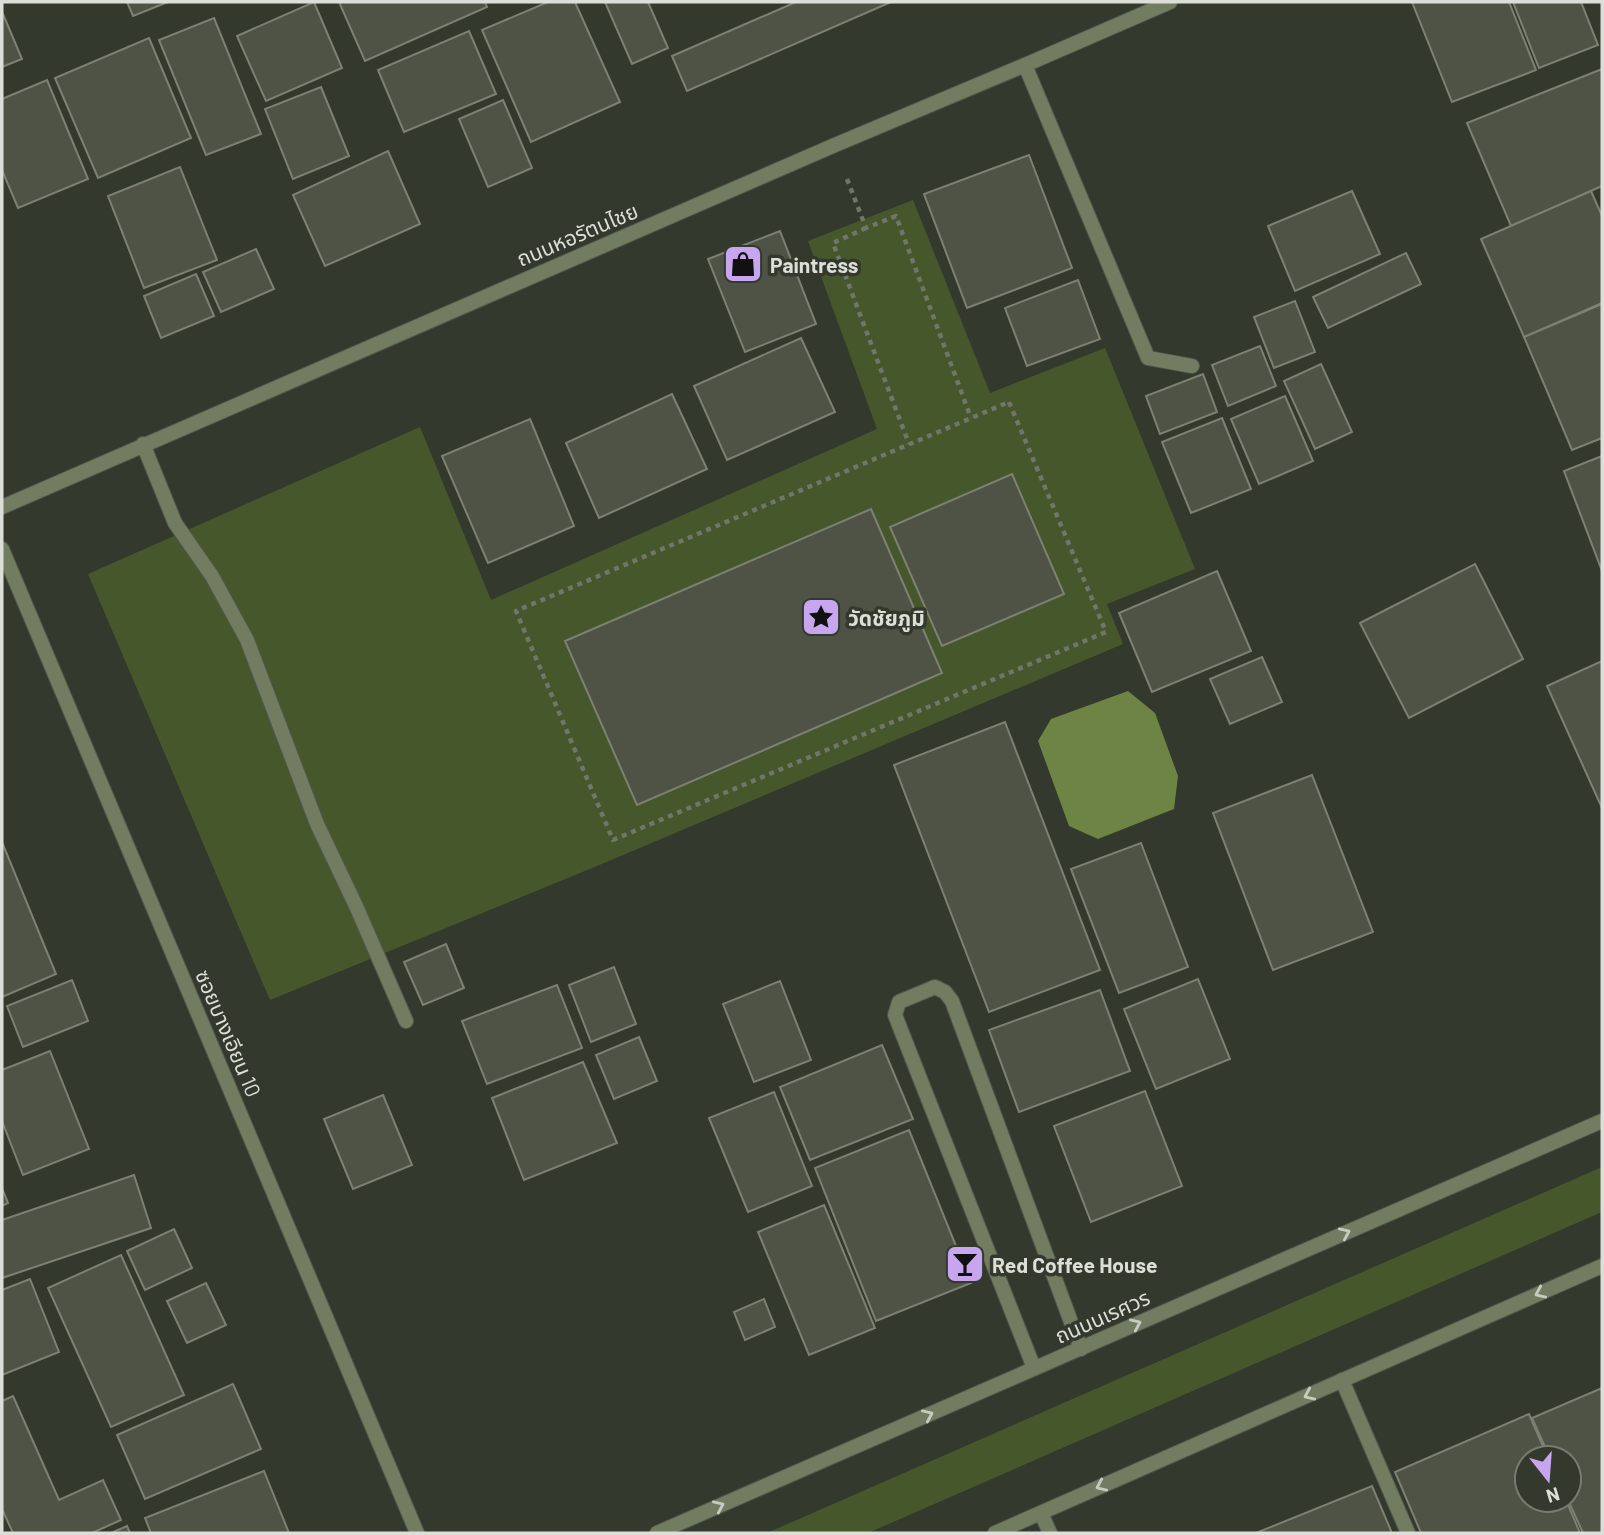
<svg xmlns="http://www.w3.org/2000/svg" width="1604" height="1535" viewBox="0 0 1604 1535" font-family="Barlow,'Noto Sans Thai',sans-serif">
<rect width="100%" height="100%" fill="#34392d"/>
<g fill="#47572c">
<polygon points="913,200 990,393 1105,348 1195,569 1107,604 1123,644 597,866 270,1000 88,574 420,427 491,600 877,429 808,241"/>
<polygon points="1602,1167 1602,1212 868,1533 767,1533"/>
</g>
<polygon fill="#6d8444" points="1128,691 1155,713 1178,776 1174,809 1098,839 1069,826 1038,741 1051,719"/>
<g fill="#4e5346" stroke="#7c8173" stroke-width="2">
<polygon points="127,2 168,2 133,16"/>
<polygon points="314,2 342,68 266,101 237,36"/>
<polygon points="339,2 485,2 487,7 365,61"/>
<polygon points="548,2 575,2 620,102 531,142 482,30"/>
<polygon points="605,2 648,2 668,48 632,64"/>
<polygon points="796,2 891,2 687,91 672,56"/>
<polygon points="1412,2 1509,2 1536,70 1452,102"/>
<polygon points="1513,2 1581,2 1598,45 1539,68"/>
<polygon points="3,14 22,59 2,67 2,15"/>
<polygon points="214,18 261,134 206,155 159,40"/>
<polygon points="469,31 496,94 404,132 378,70"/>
<polygon points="149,38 191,138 98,178 55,78"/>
<polygon points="1602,69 1602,186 1511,226 1467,123"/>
<polygon points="47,80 88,179 18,208 2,170 2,99"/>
<polygon points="321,87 349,156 293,179 265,109"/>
<polygon points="503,100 532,168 488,187 459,119"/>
<polygon points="388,151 420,224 325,266 293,195"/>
<polygon points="1029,155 1072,268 967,308 924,194"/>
<polygon points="180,167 217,260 144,288 108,196"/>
<polygon points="1352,191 1380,254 1295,291 1268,226"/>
<polygon points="1591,191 1602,216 1602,303 1524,337 1481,239"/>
<polygon points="780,231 816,324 745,352 708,259"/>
<polygon points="256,249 274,289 221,312 203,272"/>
<polygon points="1406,253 1421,284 1328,328 1313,297"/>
<polygon points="196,274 214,316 161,338 144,296"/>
<polygon points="1078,280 1100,339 1027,366 1005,308"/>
<polygon points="1295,301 1315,352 1274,368 1254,317"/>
<polygon points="1602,304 1602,438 1572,450 1524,337"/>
<polygon points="801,338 835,412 727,460 694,386"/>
<polygon points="1260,346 1276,386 1228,406 1212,365"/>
<polygon points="1321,364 1352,432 1315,449 1284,381"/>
<polygon points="1203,374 1217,412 1160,434 1146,396"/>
<polygon points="672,394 707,469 599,518 566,443"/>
<polygon points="1285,396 1313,461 1259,484 1231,419"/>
<polygon points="1222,418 1251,489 1191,513 1162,442"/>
<polygon points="530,419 574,526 488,563 442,456"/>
<polygon points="1602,456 1602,571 1564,471"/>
<polygon points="1012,474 1064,594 942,646 890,527"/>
<polygon points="871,509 942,673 637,805 565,641"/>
<polygon points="1475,564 1523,659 1409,718 1360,623"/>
<polygon points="1217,571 1251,651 1152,692 1119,613"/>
<polygon points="1262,657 1282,702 1230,724 1210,679"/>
<polygon points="1602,661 1602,808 1547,686"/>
<polygon points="1005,722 1100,970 989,1012 894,765"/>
<polygon points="1312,775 1373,932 1273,970 1213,813"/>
<polygon points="2,842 56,974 2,997"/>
<polygon points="1141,843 1188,967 1119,993 1071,869"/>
<polygon points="446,944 464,988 423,1005 404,962"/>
<polygon points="614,967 636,1024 591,1042 569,985"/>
<polygon points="1198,979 1230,1059 1156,1089 1124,1009"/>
<polygon points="72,980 88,1021 23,1047 7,1006"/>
<polygon points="780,981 811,1060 754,1082 723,1004"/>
<polygon points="557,985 582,1048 487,1084 462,1021"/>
<polygon points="1100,990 1130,1071 1019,1112 989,1030"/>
<polygon points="639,1037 657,1081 614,1099 596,1055"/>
<polygon points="882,1045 913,1119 810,1160 780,1087"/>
<polygon points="50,1051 89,1149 23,1175 2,1121 2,1070"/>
<polygon points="583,1062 617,1143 524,1180 492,1098"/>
<polygon points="1145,1091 1182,1186 1091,1222 1054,1126"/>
<polygon points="774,1092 812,1186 748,1212 709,1118"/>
<polygon points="383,1095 412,1165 353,1189 324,1119"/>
<polygon points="909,1130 971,1283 876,1321 815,1168"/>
<polygon points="134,1175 151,1228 2,1278 2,1220"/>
<polygon points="2,1188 8,1203 2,1206"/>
<polygon points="824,1205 875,1328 809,1355 758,1232"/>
<polygon points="174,1229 192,1268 145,1290 127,1251"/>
<polygon points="121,1255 184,1395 111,1427 48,1288"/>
<polygon points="30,1279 59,1352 2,1375 2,1290"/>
<polygon points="206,1283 226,1325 187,1343 167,1301"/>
<polygon points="764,1299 775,1327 745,1340 734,1312"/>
<polygon points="233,1384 261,1449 145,1499 117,1435"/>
<polygon points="1602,1388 1602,1533 1583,1533 1568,1500 1569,1458 1550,1458 1532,1418"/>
<polygon points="13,1396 59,1500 103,1480 121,1520 92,1533 13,1533 2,1509 2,1401"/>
<polygon points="1529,1414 1548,1458 1527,1458 1527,1500 1566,1500 1580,1533 1421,1533 1395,1472"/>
<polygon points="264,1471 289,1533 151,1533 145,1518"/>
<polygon points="1372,1486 1392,1533 1256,1533"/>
<polygon points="127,1526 130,1533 111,1533"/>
</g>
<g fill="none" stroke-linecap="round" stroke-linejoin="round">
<g stroke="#52574c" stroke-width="16">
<g id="service">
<polyline points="1025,65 1148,358 1192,366"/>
<polyline points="143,444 175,523 212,576 247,640 317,824 356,906 406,1021"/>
<polyline points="1034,1368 895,1015 899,1002 935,987 945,992 952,1001 1081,1349"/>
<polyline points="1342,1380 1408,1533"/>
</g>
</g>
<g stroke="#52574c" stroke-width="16">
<g id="minor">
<polyline points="2,507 835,145 1025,65 1170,2"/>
<polyline points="2,549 417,1533"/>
<polyline points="1041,1513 1050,1533"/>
</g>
</g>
<g stroke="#52574c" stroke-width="16">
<g id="tertiary">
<polyline points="657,1533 1602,1121"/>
<polyline points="995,1533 1602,1266"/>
</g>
</g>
<g stroke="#71756a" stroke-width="4.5" stroke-dasharray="5 5" stroke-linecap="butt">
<polyline points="847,179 866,228 896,216 971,418"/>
<polyline points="866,228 833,243 909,444"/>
<polygon points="1009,402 1106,632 613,840 516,611"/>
</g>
<use href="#service" stroke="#717c61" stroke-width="14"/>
<use href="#minor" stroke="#717c61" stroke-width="14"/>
<use href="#tertiary" stroke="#717c61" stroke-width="14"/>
</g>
<defs><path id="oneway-chevron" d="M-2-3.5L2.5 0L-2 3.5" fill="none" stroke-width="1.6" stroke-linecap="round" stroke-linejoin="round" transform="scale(1.75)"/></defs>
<g stroke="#c7cbbf">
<use href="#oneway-chevron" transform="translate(1345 1233) rotate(-24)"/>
<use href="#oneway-chevron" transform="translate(1540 1293) rotate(156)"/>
<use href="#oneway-chevron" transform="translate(1136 1324) rotate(-24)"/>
<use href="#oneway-chevron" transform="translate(1309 1395) rotate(156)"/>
<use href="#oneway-chevron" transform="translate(928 1415) rotate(-24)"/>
<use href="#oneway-chevron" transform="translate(1101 1486) rotate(156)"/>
<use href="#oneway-chevron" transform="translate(719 1506) rotate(-24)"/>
</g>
<defs>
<g id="shop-square" transform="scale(2.0125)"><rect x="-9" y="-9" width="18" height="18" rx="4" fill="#c8a6ef" stroke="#34392d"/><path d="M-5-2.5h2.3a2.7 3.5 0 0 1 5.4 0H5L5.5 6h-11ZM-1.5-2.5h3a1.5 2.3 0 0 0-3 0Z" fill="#111"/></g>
<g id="sight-square" transform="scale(2.0125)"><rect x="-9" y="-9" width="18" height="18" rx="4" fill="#c8a6ef" stroke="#34392d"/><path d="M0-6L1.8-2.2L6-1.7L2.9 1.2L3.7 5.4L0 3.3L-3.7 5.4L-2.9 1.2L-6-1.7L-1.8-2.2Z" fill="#111"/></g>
<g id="bar-square" transform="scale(2.0125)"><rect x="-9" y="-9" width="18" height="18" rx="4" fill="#c8a6ef" stroke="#34392d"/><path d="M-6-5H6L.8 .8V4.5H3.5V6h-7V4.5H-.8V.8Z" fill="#111"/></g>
</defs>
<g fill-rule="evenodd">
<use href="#shop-square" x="743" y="264"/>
<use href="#sight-square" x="821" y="617"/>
<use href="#bar-square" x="965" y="1264"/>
</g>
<g text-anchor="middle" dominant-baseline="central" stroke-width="7" stroke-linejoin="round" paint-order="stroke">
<g font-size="21" fill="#dcdfd7" stroke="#34392d">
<text transform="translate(577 234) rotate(-23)">ถนนหอรัตนไชย</text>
<text transform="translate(229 1033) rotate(67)">ซอยบางเอียน 10</text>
<text transform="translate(1102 1316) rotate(-24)">ถนนนเรศวร</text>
</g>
<g font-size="21" font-weight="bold" fill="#dcdfd7" stroke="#34392d" text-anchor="start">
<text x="770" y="264">Paintress</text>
<text x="848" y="617">วัดชัยภูมิ</text>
<text x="992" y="1264">Red Coffee House</text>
</g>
</g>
<rect width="1604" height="1535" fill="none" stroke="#dcdfd7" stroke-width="7"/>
<g transform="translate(1548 1479) rotate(163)"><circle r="33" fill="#34392d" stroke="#777b71" stroke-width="2"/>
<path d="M0-5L12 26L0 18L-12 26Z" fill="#c8a6ef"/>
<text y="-10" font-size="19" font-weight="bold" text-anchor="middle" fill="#dcdfd7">N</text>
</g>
</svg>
